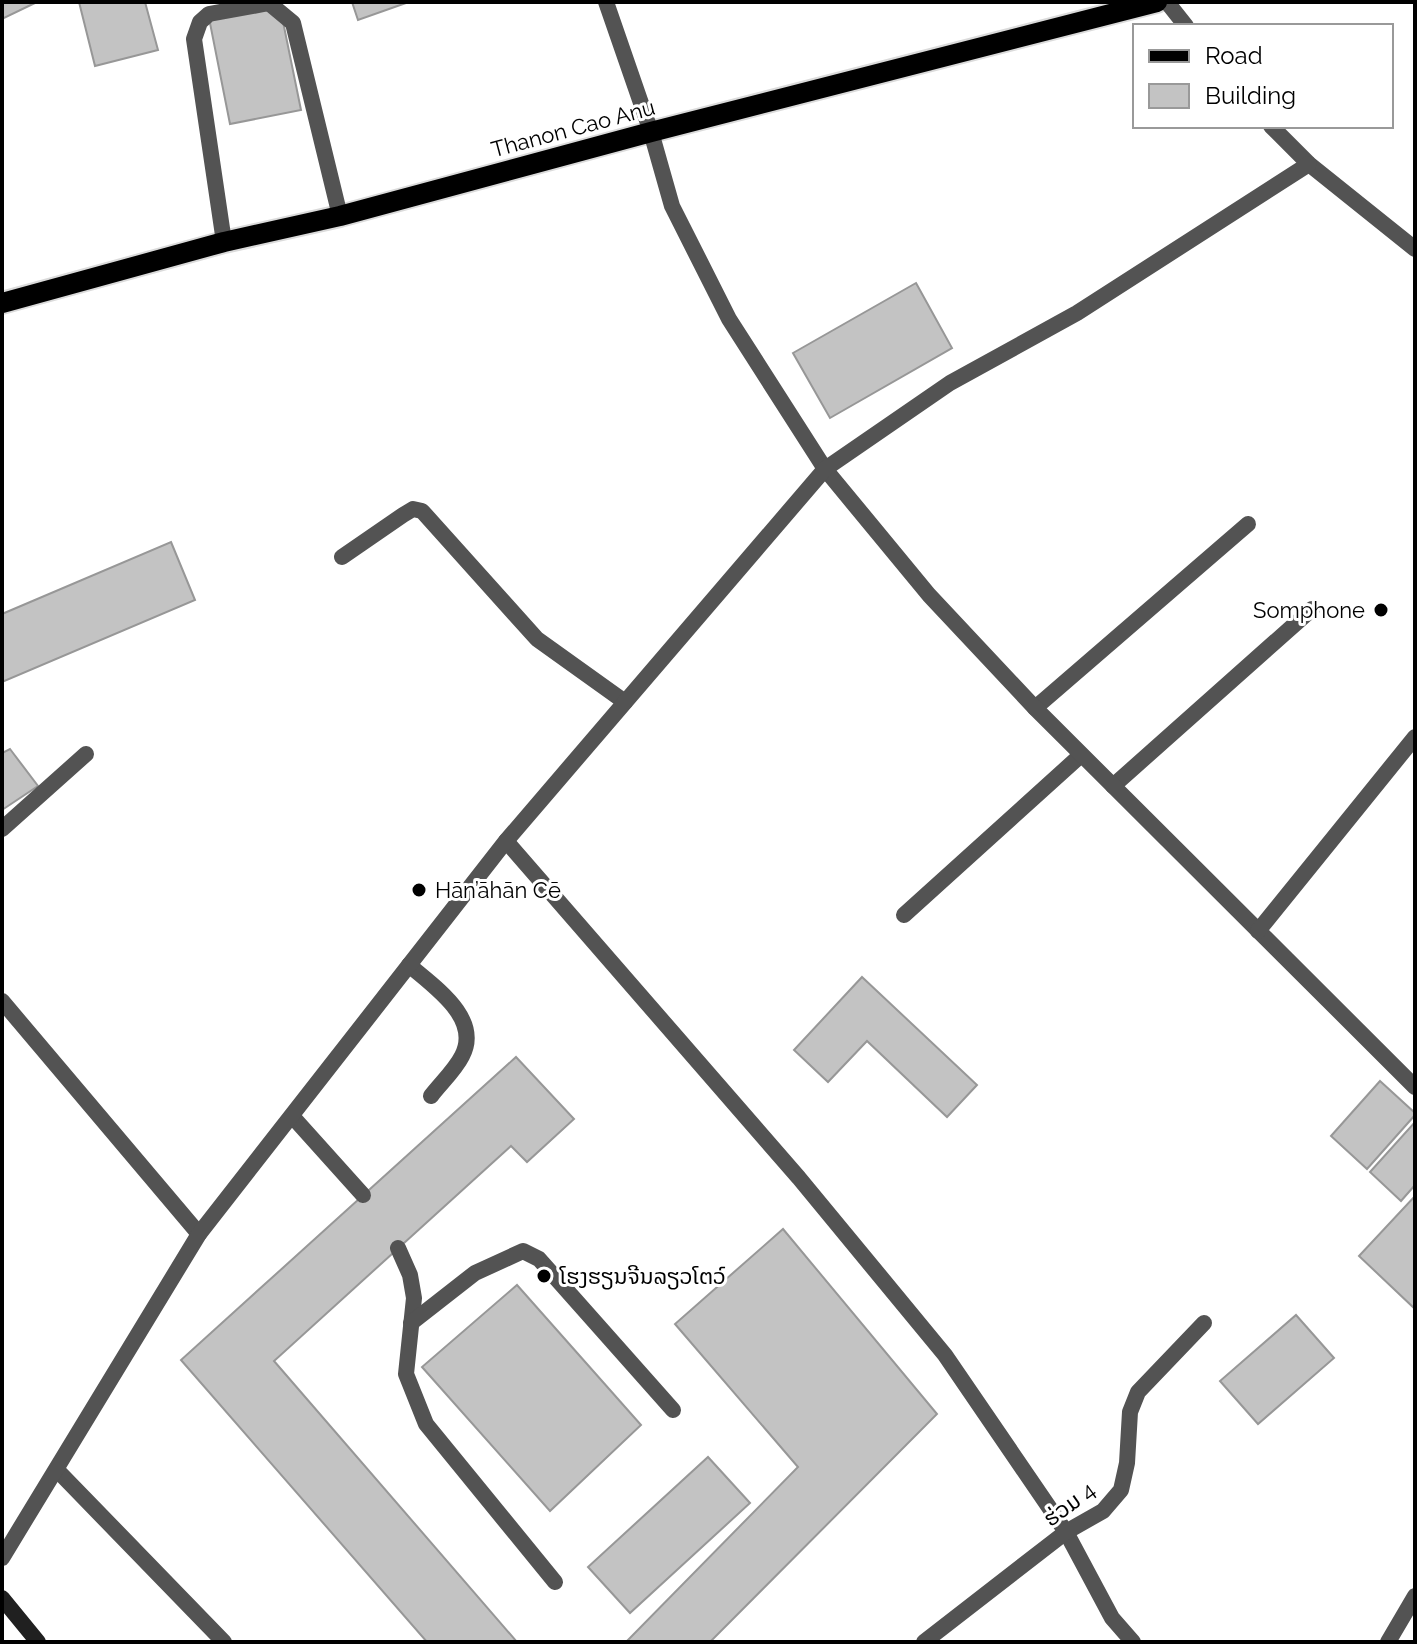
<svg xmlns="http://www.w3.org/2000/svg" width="1417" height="1644" viewBox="0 0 1417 1644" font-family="Raleway,'Noto Sans Lao',sans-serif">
<rect width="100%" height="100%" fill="#fff"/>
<g fill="#c3c3c3" stroke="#979797" stroke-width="2">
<polygon points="2,2 37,2 2,19"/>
<polygon points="79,2 145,2 158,50 95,66"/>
<polygon points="279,2 301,110 230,124 207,8"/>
<polygon points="352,2 406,2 406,3 358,20"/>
<polygon points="916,283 952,348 830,418 793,353"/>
<polygon points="171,542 195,600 2,682 2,614"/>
<polygon points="10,749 38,786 2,810 2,753"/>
<polygon points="862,977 977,1085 947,1117 867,1041 828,1082 794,1050"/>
<polygon points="516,1057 574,1119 527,1162 511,1146 274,1361 517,1642 427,1642 181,1360"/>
<polygon points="1380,1081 1415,1113 1415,1115 1367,1169 1331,1136"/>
<polygon points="1415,1122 1415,1185 1401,1201 1370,1172"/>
<polygon points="1415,1196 1415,1307 1414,1308 1359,1256"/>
<polygon points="783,1229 937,1414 710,1642 626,1642 798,1467 675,1324"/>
<polygon points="517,1285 641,1425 550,1511 422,1367"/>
<polygon points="1296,1315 1334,1358 1258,1424 1220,1381"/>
<polygon points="708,1457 750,1503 630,1613 588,1567"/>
</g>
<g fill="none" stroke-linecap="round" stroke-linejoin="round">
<g stroke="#dbdbdb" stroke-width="24">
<polyline id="primary" points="2,303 224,242 340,216 651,132 1157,2"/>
</g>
<g stroke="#535353" stroke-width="16">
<polyline points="224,242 194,39 200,22 209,14 269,3 293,23 340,216"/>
<polyline points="1035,708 1248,524"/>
<polyline points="1113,786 1312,609"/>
<polyline points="2,829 86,754"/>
<polyline points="904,915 1081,755"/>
<path d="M409,965C433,986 482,1018 462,1056C455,1070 441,1083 431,1096"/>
<polyline points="292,1116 363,1195"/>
<polyline points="398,1248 410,1275 414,1298 406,1374 426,1424 555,1582"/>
<polyline points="411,1323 475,1273 523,1251 539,1259 673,1410"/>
<polyline points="57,1470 224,1642"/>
</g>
<g stroke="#535353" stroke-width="16">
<polyline points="606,2 651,132 672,206 729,319 825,469 929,595 1035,708 1415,1087"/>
<polyline points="1167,2 1186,26"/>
<polyline points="1271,126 1309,164 1415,249"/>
<polyline points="342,557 403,515 413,509 422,511 537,639 625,702"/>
<polyline points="506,841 799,1178 945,1355 1066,1532 1112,1618 1133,1642"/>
<polyline points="1258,931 1415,737"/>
<polyline points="2,1001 199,1234"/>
<polyline points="2,1558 199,1234 506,841 825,469 950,383 1077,313 1309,164"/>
<polyline points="924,1642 1066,1532 1103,1511 1121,1490 1127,1463 1130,1412 1138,1392 1204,1323"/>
<polyline points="1388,1642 1415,1596"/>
</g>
<polyline stroke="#202020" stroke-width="16" points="2,1598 38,1642"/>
<use href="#primary" stroke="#000" stroke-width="20"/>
</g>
<g fill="#000" stroke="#fff" stroke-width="3">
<circle cx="1381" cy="610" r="8"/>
<circle cx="419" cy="890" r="8"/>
<circle cx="544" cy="1276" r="8"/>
</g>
<g text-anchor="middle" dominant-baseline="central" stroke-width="6" stroke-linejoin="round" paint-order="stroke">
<g font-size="22" fill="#000" stroke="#fff">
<text transform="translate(573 128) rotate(-15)">Thanon Cao Anu</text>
<text transform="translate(1069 1504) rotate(-36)">ຮ່ວມ 4</text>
</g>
<g font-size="22" fill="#000" stroke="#fff" text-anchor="start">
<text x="1365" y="610" text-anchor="end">Somphone</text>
<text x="435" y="890">Hān’āhān Cē</text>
<text x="560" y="1276">ໂຮງຮຽນຈີນລຽວໂຕວ໌</text>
</g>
</g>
<rect width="1417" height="1644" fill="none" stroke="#000000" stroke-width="8"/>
<rect x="1133" y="24" width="260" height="104" fill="#ffffff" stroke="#999999" stroke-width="2"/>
<rect x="1149" y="50" width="40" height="12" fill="#000000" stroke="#999999" stroke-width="2"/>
<text x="1205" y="64" font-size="24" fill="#000000">Road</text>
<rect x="1149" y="84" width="40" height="24" fill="#c3c3c3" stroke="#999999" stroke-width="2"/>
<text x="1205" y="104" font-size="24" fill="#000000">Building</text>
</svg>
